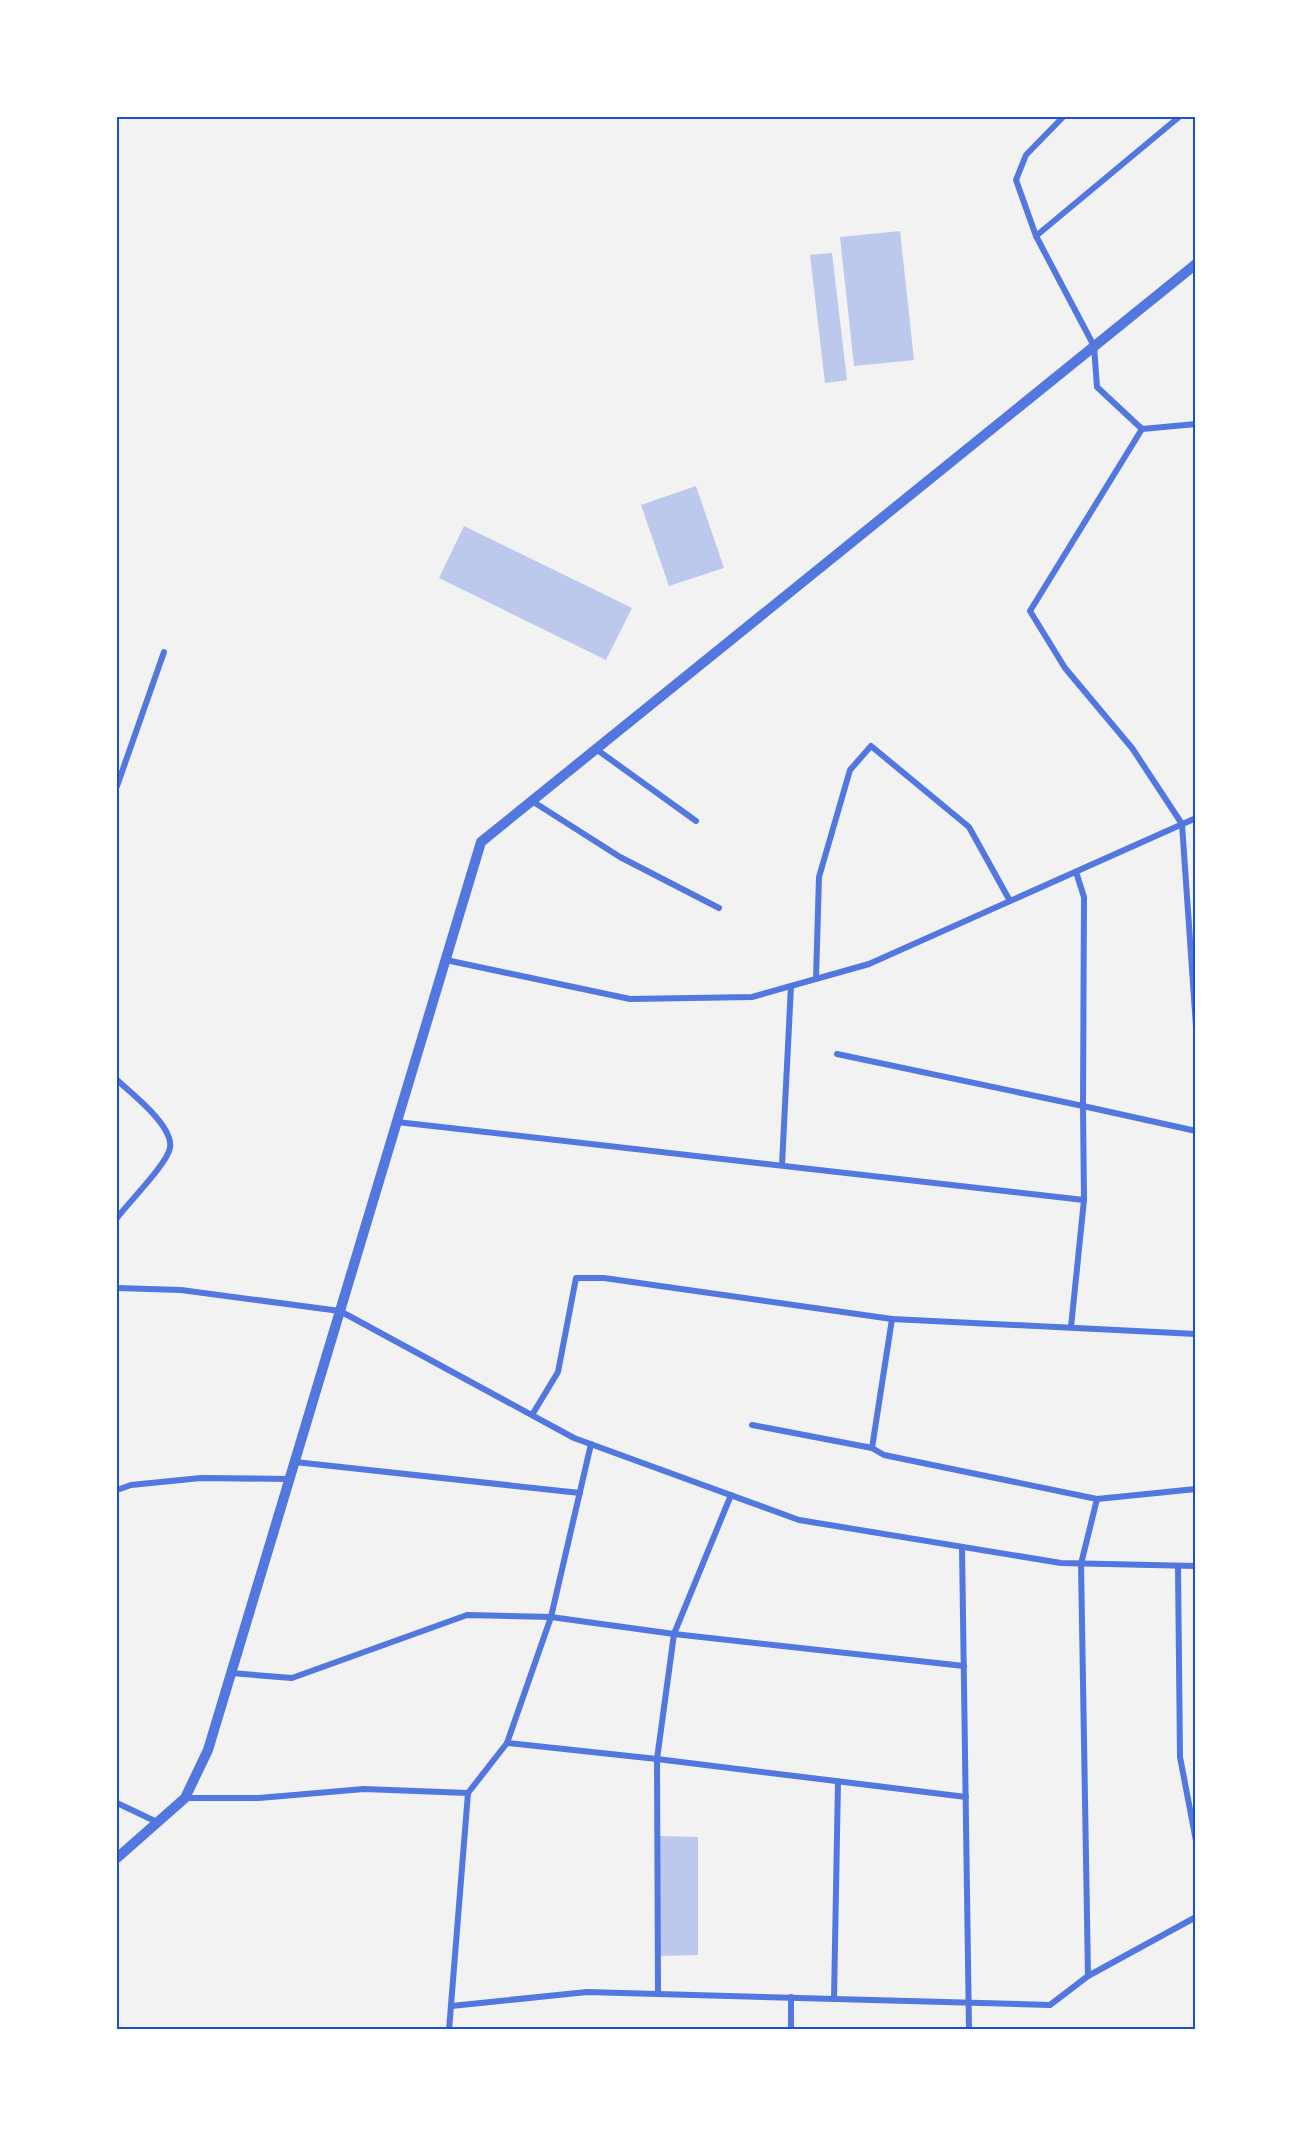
<svg xmlns="http://www.w3.org/2000/svg" width="1313" height="2147" viewBox="0 0 1313 2147" font-family="'PT Sans Narrow',sans-serif">
<rect width="100%" height="100%" fill="#f2f2f2"/>
<g fill="#bdc9ec">
<polygon points="900,231 914,360 854,366 840,237"/>
<polygon points="832,253 847,380 825,383 810,255"/>
<polygon points="696,486 724,568 669,586 641,505"/>
<polygon points="464,526 632,608 606,660 439,578"/>
<polygon points="660,1836 698,1837 698,1955 660,1956"/>
</g>
<g fill="none" stroke-linecap="round" stroke-linejoin="round">
<g stroke="#5277de" stroke-width="6">
<polyline points="1063,117 1026,155 1016,180 1036,236 1094,346 1097,387 1142,429 1196,424"/>
<polyline points="1036,236 1179,117"/>
<polyline points="1142,429 1030,611 1065,668 1132,748 1182,824 1196,1027"/>
<polyline points="596,749 696,821"/>
<polyline points="117,786 164,652"/>
<polyline points="532,801 620,857 719,908"/>
<polyline points="446,960 630,999 752,997 869,964 1196,818"/>
<polyline points="816,979 819,877 850,770 871,746 969,827 1010,901"/>
<polyline points="837,1054 1083,1106 1084,897 1076,872"/>
<path d="M117,1080C132,1094 174,1126 170,1148C167,1164 128,1203 117,1218"/>
<polyline points="397,1122 1084,1200 1083,1106 1196,1131"/>
<polyline points="782,1165 791,986"/>
<polyline points="117,1288 181,1290 340,1311 574,1438 799,1520 1061,1563 1196,1566"/>
<polyline points="1071,1327 1084,1200"/>
<polyline points="532,1415 558,1372 576,1278 604,1278 892,1319 1196,1334"/>
<polyline points="752,1425 872,1448 884,1455 1097,1499 1196,1489"/>
<polyline points="591,1444 551,1617 507,1743 657,1759 966,1797"/>
<polyline points="872,1448 892,1319"/>
<polyline points="295,1462 580,1493"/>
<polyline points="117,1490 131,1485 201,1478 289,1479"/>
<polyline points="1097,1499 1081,1564 1088,1976 1196,1917"/>
<polyline points="962,1547 969,2030"/>
<polyline points="1178,1566 1180,1757 1196,1841"/>
<polyline points="231,1673 292,1678 467,1615 551,1617 674,1634 964,1666"/>
<polyline points="185,1798 259,1798 364,1789 468,1793"/>
<polyline points="117,1803 157,1822"/>
<polyline points="658,1994 657,1759 674,1634 731,1495"/>
<polyline points="834,1999 838,1781"/>
<polyline points="451,2006 587,1992 1050,2005 1088,1976"/>
<polyline points="449,2030 468,1793 507,1743"/>
<polyline points="791,2030 791,1997"/>
</g>
<polyline stroke="#5277de" stroke-width="10" points="117,1858 185,1798 208,1750 481,842 1196,264"/>
</g>
<rect width="1313" height="2147" fill="none" stroke="#ffffff" stroke-width="237"/>
<rect x="118" y="118" width="1076" height="1910" fill="none" stroke="#1d4ed8" stroke-width="2"/>
</svg>
